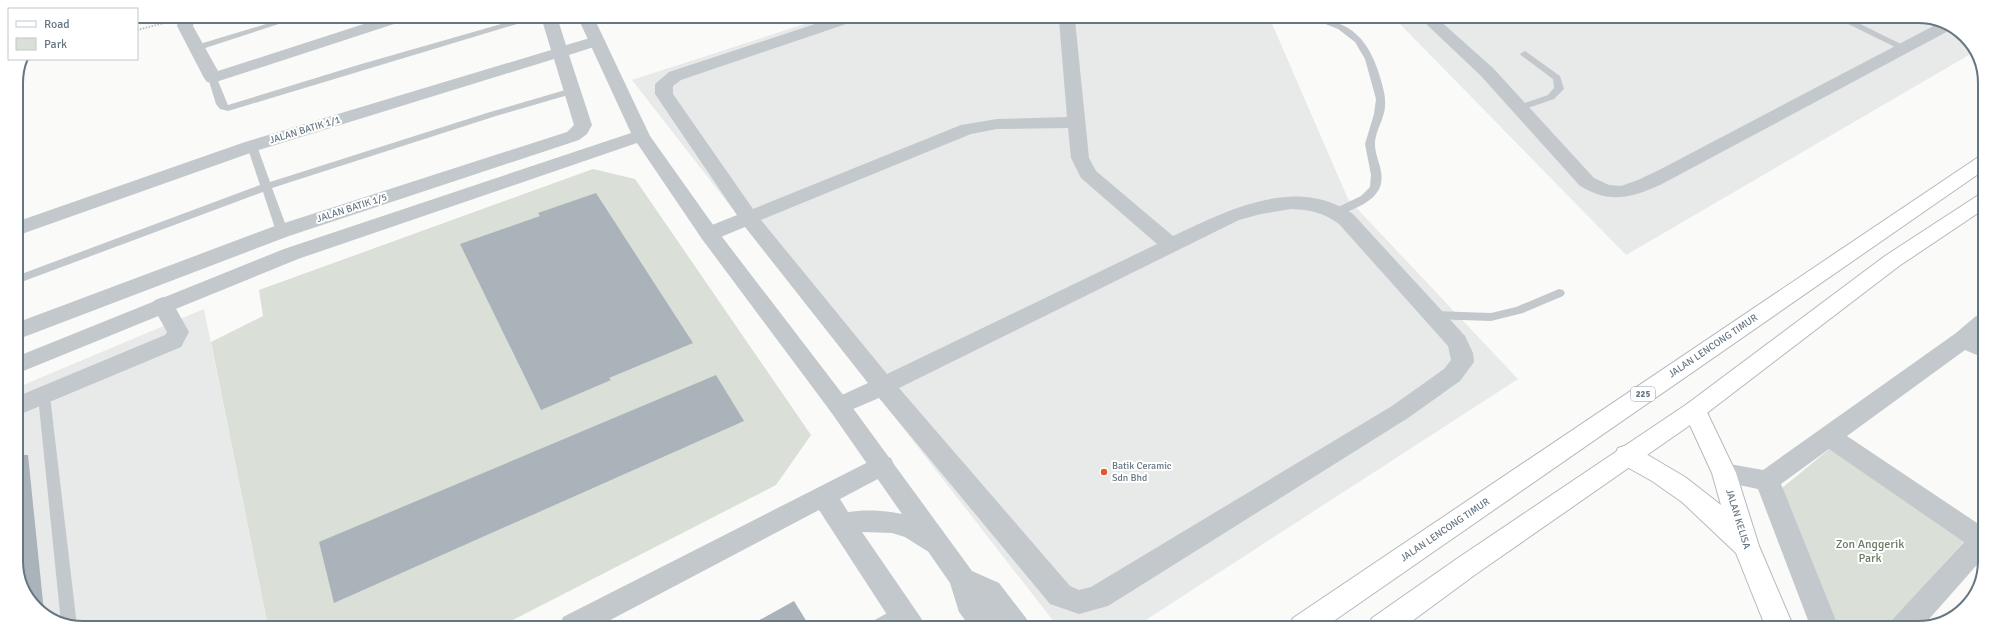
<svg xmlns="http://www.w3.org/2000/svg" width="2001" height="644" viewBox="0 0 2001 644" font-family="Signika,sans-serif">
<rect width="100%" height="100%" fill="#fafaf8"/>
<g fill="#e8e9e9">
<polygon points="1936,18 1969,39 1974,52 1626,255 1395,19"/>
<polygon points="1270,19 1348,199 1518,379 1135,627 1058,627 632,80 817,20"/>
<polygon points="204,309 268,626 65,626 32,605 16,566 16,388"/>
</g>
<g fill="#dadfd7">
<polygon points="593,169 635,179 811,435 776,485 501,626 268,626 211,342 263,316 259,290"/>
<polygon points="1832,447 1966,539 1886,628 1833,628 1776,493"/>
</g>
<g fill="#aab3b9">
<polygon points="596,193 693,343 609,378 611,380 541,410 460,244 540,216 538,213"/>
<polygon points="716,375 744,421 334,603 319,542"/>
<polygon points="16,455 28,455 44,612 32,605 16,566"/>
<polygon points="794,601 810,627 747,627"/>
</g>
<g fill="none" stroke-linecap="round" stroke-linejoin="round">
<g stroke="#b3babf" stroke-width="2">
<polygon id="secondary" points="1695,401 1703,404 1736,473 1759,546 1794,628 1766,628 1736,553 1682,502 1652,481 1618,462 1615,455 1618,448 1627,445 1636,448 1685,477 1721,505 1712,473 1683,410 1687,404"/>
</g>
<g stroke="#b4b9bd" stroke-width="2">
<g id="trunk">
<polygon points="1984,156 1984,170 1325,627 1289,627 1293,618 1977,158"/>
<polygon points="1984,194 1984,209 1899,266 1703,416 1476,574 1404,627 1368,627 1372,618 1458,558 1687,404 1885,256 1977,196"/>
</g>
</g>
<g stroke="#bbbfc2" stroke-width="2" stroke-dasharray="1.5 1.5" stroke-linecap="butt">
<polyline points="137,30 168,22"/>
<polyline points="20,62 31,59"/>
</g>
<g fill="#c3c8cc" fill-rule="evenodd">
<polygon points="1836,18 1848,18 1909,48 1904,51 1901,50"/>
<path d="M1262,19H1300C1292,25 1270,25 1262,19Z"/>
<path d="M1313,19C1351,19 1370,42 1380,77C1383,87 1386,97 1385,107C1384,119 1376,130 1375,142C1374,157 1386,172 1380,187C1374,202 1352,211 1338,214L1333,211L1334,209L1361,196L1370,187L1371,175L1365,144L1374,114L1376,99L1365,59L1355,42L1338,29Z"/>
<polygon points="515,20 530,20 228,111 220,109 216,104 208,78 213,75 216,76 228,105 358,65"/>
<polygon points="276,21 288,21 199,50 193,50 191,48 193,46"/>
<polygon points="1525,51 1560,76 1564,89 1554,99 1519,111 1516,110 1514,108 1516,106 1548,95 1554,88 1553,79 1522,56 1520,54"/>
<polygon points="572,88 577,91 575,93 496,116 272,188 288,231 286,234 278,234 276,231 263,192 16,284 16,276 260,185 247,146 248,144 256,144 257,146 270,182 490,112"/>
<polygon points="1559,289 1563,290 1565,293 1563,296 1523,313 1491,321 1433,319 1429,318 1427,315 1429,312 1433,311 1491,313 1516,307"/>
<polygon points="44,391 49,393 50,396 77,626 65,626 61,623 38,396 39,393"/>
<path d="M902,605L907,607L910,612C902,627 883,627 869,627L871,622Z"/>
</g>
<g fill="#c3c8cc" fill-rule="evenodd">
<path d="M1421,19H1438L1493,68L1594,178L1609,185L1621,186L1638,180L1661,169L1941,22L1952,29L1660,185C1640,194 1619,202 1597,194C1591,192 1586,189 1580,186L1481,76Z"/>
<polygon points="542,20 558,20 566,45 597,36 603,38 605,41 603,44 569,55 592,125 587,134 579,140 289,236 16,340 16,323 275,226 567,132 574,125 554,59 259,150 16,236 16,222 245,142 551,50"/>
<path d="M827,20H851L849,23L681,80L673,86V94L753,209L961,125L997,119L1067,117L1059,20H1075L1089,158L1096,171L1173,236C1228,210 1296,175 1353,214L1465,336L1473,353L1474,362L1460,381L1408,418L1108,606L1079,614L1050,604L879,398L839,415L831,412L827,406L831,400L868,383L745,227L716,239L709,241L702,239L699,234L702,229L737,215L655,94V84L669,72ZM1068,128L1071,158L1081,178L1157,244L887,374L761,220L971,134L997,129ZM1291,209C1310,210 1323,212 1339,224L1448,346L1451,360L1444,369L1392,406L1091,587L1079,590L1070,586L899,388L1239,220L1261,214Z"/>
<polygon points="178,21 194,21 193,26 218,71 373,21 396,21 394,24 213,83 207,82 204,78 177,26"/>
<polygon points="163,297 171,300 189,332 181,347 16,416 16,397 165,335 167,332 152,305 155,300"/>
<polygon points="1984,314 1984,334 1980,338 1984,340 1984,358 1965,350 1847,436 1983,527 1983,558 1922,627 1889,628 1893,619 1964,542 1829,449 1781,484 1839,628 1811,628 1758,489 1715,480 1712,473 1715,466 1724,463 1763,470 1956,333 1976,316"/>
<path d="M882,455L891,458L894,465L891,472L840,499L848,512C878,507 934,513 949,543L945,551L936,554L927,551L905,537L892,533L862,532L921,618L925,627H895L819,510L599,626H559L563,617Z"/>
</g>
<polygon fill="#c3c8cc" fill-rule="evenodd" points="579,20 595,20 650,136 716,229 847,400 972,571 999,583 1026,618 1030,627 970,627 959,612 950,583 831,412 702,239 637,143 298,259 16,374 16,357 284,249 631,133"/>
<use href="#secondary" fill="#fff" fill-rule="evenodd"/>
<use href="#trunk" fill="#fff" fill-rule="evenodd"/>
</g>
<circle fill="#e4572e" stroke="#fff" stroke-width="1.5" cx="1104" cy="472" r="4"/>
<g text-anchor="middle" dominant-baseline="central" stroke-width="4" stroke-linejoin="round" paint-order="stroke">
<rect fill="#fff" stroke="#939fa8" stroke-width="1" x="1631" y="387" width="24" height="14" rx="3"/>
<g font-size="9" font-weight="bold" fill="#657683">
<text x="1643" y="394">225</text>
</g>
<g font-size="10" fill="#657683" stroke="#fff">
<text transform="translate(305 130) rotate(-17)">JALAN BATIK 1/1</text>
<text transform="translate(352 208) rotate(-18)">JALAN BATIK 1/5</text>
<text transform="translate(1713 346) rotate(-34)">JALAN LENCONG TIMUR</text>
<text transform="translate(1738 519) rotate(73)">JALAN KELISA</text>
<text transform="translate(1445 530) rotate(-34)">JALAN LENCONG TIMUR</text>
</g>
<g font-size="10" fill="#657683" stroke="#fff" text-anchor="start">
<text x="1112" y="466">Batik Ceramic<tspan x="1112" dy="12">Sdn Bhd</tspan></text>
</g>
<g font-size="12" fill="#687a64" stroke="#fff">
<text x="1870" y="544">Zon Anggerik<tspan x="1870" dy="14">Park</tspan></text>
</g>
</g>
<path d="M0 0H2001V644H0ZM83 23H1918A60 60 0 0 1 1978 83V561A60 60 0 0 1 1918 621H83A60 60 0 0 1 23 561V83A60 60 0 0 1 83 23Z" fill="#fff" fill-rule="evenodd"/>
<path fill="none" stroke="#657683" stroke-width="2" d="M83 23H1918A60 60 0 0 1 1978 83V561A60 60 0 0 1 1918 621H83A60 60 0 0 1 23 561V83A60 60 0 0 1 83 23Z"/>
<rect x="8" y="8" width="130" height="52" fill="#ffffff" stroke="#c1c8cd"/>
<rect x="16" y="21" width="20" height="6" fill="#ffffff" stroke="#c1c8cd"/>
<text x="44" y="28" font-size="12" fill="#657683">Road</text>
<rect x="16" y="38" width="20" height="12" fill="#dadfd7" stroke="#c1c8cd"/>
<text x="44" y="48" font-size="12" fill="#657683">Park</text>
</svg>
